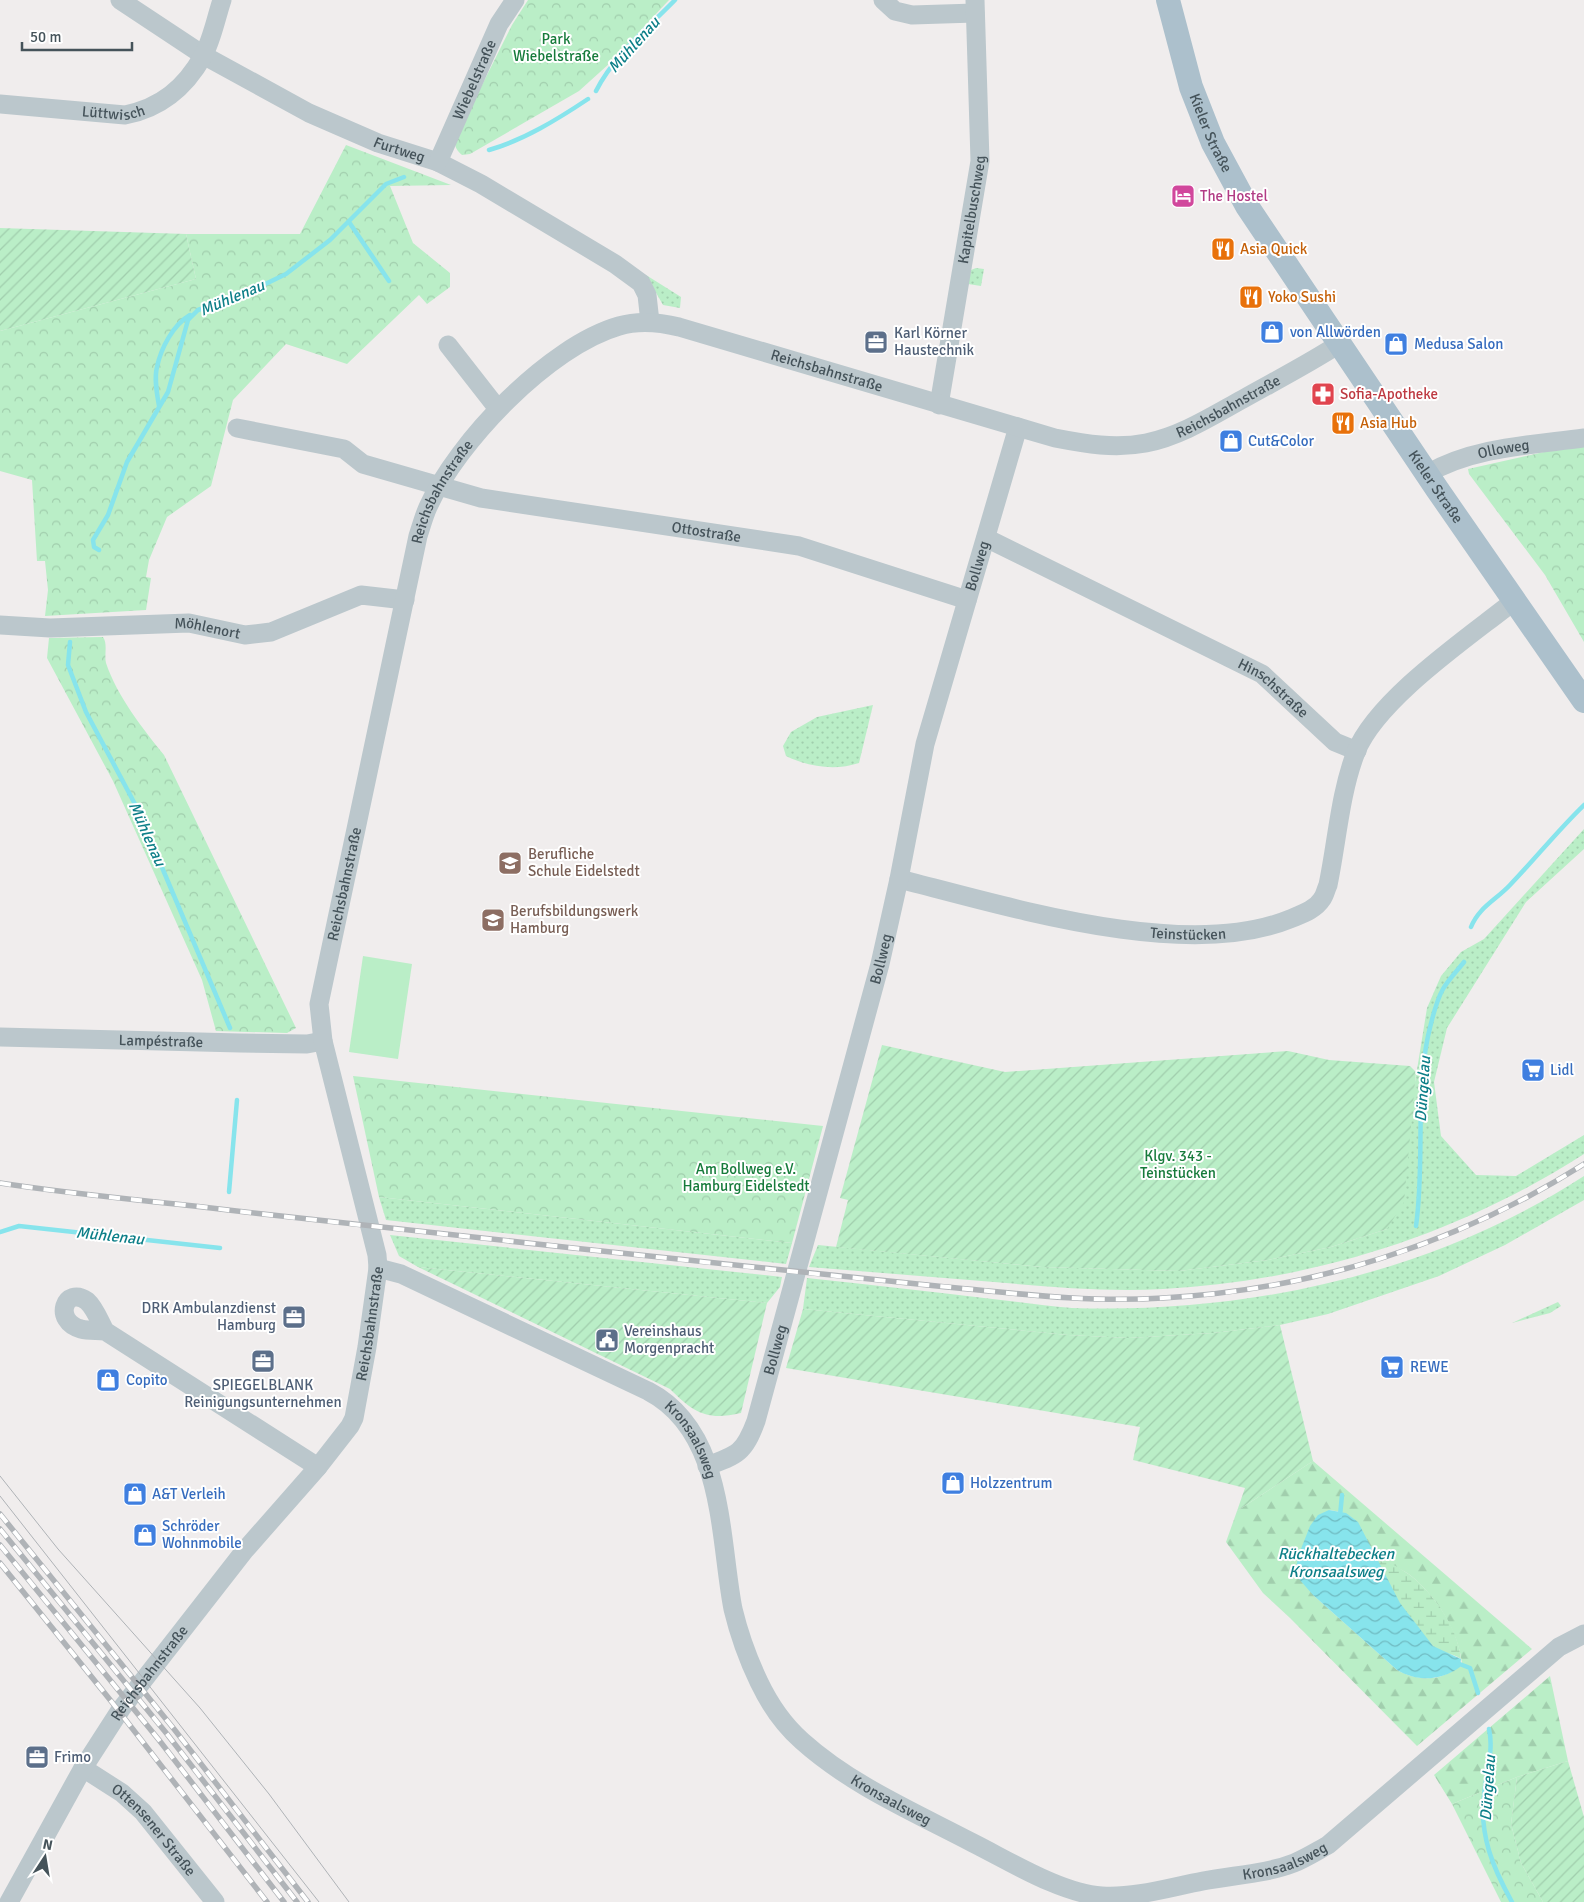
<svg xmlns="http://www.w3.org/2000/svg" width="1584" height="1902" viewBox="0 0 1584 1902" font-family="Signika,sans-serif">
<defs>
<pattern id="grass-dots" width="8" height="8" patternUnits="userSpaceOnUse" patternTransform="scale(1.25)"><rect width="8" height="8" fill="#baeec7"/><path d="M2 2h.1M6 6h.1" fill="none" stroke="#a1cead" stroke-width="1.8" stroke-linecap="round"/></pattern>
<pattern id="forest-firs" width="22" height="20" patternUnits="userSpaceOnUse" patternTransform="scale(1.25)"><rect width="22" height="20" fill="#baeec7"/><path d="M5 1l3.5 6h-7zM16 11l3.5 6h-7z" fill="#a1cead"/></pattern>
<pattern id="wetland-marsh" width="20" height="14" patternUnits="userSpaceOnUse" patternTransform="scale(1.25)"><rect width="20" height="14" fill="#baeec7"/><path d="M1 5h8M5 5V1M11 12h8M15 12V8" fill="none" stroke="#a1cead"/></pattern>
<pattern id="park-crowns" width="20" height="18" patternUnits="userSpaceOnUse" patternTransform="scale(1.25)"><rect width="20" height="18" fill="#baeec7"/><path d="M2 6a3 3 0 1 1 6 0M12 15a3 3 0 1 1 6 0" fill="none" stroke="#a1cead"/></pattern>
<pattern id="garden-furrows" width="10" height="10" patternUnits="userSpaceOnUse" patternTransform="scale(1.25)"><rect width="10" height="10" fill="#baeec7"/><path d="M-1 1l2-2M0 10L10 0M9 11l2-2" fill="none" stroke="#a1cead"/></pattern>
<pattern id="water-waves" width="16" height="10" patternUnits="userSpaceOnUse" patternTransform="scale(1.25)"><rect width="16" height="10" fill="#87e4ec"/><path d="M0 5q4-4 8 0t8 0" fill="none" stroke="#70bbc2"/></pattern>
</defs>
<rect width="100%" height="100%" fill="#f0eded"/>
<g fill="url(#grass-dots)">
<polygon points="976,268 984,269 981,286 968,284 971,270"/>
<polygon points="646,275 681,297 680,308 663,305"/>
<path d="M873,705L859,763C835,771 809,767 786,756L783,746L791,732L817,717Z"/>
<path d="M1584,829V849L1526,902L1447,1028L1434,1082L1441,1136L1476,1175L1516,1176L1584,1135V1154C1458,1235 1313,1281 1163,1289C1107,1292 1050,1287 994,1282C932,1277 871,1272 809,1267L818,1245L1042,1267L1179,1271L1268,1260L1331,1247L1387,1229L1410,1113L1427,1008L1441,976L1461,952L1484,939Z"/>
<path d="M1584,1176V1200L1505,1245L1439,1276L1328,1314L1280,1325L1213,1333L1128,1338L1068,1335L803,1309L807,1278C866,1284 925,1291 984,1298C1013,1301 1043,1306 1072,1308C1250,1314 1434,1273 1584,1176Z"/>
<polygon points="379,1197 792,1243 786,1264 386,1220"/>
<polygon points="390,1235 782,1277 780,1287 767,1303 418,1267 399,1256"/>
<polygon points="1558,1302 1561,1306 1550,1313 1512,1323"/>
</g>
<g fill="url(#forest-firs)" fill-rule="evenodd">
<path d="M1313,1461L1532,1649L1417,1746L1290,1618L1263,1593L1226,1542L1237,1511ZM1329,1510C1363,1514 1356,1531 1374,1551C1384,1562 1398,1567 1410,1575C1436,1596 1458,1630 1462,1663C1444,1682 1419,1682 1397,1670L1313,1595Z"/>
<polygon points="1550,1676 1568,1761 1517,1777 1452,1804 1434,1775"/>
</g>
<path fill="url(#wetland-marsh)" d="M1374,1552C1386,1561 1398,1567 1410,1575C1434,1594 1458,1628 1461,1659C1452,1652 1441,1654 1433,1646C1409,1622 1385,1584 1374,1552Z"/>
<g fill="url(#park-crowns)">
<path d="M528,0H669L610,63L579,91L470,154L462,155C454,148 454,144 457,135L512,25Z"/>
<polygon points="346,145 451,185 390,186 413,243 450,273 450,287 427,304 419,295 347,364 286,344 233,400 211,486 167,517 149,560 146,577 151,578 146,610 45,616 48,590 45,561 37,561 32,480 0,471 0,331 196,279 186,234 300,234"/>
<polygon points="1584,443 1584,642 1545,575 1469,474 1468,469"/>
<path d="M103,637C108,644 104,655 106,663C117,696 143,729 164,755L296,1028L287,1033L216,1031L202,980L113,781L47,658L49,638Z"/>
<polygon points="353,1076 823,1126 792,1243 379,1197"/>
<polygon points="1517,1777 1511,1824 1521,1863 1543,1902 1501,1902 1452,1804"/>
</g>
<g fill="url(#garden-furrows)">
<polygon points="0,228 186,234 196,279 0,331"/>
<polygon points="882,1045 1005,1072 1288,1051 1329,1060 1410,1066 1416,1072 1404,1202 1387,1229 1331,1247 1268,1260 1179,1271 1042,1267 836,1247 848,1200 840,1198"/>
<path d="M418,1267L767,1303L741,1413C707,1421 694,1413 670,1389Z"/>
<polygon points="803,1309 1068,1335 1128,1338 1213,1333 1280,1325 1313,1461 1237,1511 1245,1488 1133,1460 1140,1427 786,1368"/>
<polygon points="1568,1761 1584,1817 1584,1902 1543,1902 1521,1863 1511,1824 1517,1777"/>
</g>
<polygon fill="#baeec7" points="363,956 412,964 398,1059 349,1052"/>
<path fill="url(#water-waves)" d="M1329,1510L1346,1513L1358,1522L1400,1603L1433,1646L1461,1659L1460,1667C1440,1681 1418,1682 1397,1670L1313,1595L1299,1579L1296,1567L1299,1554L1310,1526L1318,1515Z"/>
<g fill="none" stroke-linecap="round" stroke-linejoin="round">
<g stroke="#87e4ec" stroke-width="4.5">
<path d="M596,91C614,55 647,29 675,0"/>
<path d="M489,150C524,140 558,119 588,99"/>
<polyline points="349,222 389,281"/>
<path d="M159,406C157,394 154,379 157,367C161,348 173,325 190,315"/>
<polyline points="99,550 94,547 93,540 108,515 127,462 168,392 188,320 198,310 247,293 286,274 330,240 386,184 404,177"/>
<polyline points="70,642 68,665 86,712 136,806 230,1028"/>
<path d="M1471,927C1479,907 1496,900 1510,885C1535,859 1558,830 1584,805"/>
<polyline points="229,1192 237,1100"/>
<path d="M1416,1226C1425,1163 1415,1099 1428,1036C1432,1020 1435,1003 1443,989C1449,979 1457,971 1464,962"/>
<polyline points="0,1232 19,1226 220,1248"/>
<polyline points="1340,1516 1342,1495"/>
<polyline points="1457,1663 1470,1668 1478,1693"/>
<path d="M1489,1729C1494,1750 1486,1773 1484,1795C1479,1835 1493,1868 1512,1902"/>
</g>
<g stroke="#bbc7cc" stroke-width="19">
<path id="s1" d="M120,0L203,55L309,113L378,143L438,162L481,184L615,264L641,283L647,295L650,322"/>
<polyline points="883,0 895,11 912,15 975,13"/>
<path id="s2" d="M0,104L125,115C161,108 185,88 203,56C212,40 216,18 222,0"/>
<path id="s3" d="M438,162L499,24L515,0"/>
<polyline points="448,345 498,409"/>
<path id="s4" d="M939,405L980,161L975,0"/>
<path id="s5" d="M237,428L344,449L363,464L481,498L799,546L967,600"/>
<path id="s6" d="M1427,474C1473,447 1532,445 1584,438"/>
<path id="s7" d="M986,538L1262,674L1335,742L1357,751"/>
<path id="s8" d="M0,625L50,628L189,623L245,635L271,632L361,595L405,600"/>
<path id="s9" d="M899,879C1007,906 1185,962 1290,919C1302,914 1315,910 1322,899C1325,895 1326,889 1328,885C1337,842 1340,793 1356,752C1377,699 1469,637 1514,601"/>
<path id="s10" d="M0,1037L240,1043L307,1044L323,1041"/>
<path id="s11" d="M378,1268L401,1274L648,1391C725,1431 719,1537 733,1609C739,1634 748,1659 759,1682C769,1703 784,1725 802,1741C851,1785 914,1812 973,1843C1009,1861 1062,1894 1102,1896C1136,1898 1171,1887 1203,1881C1233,1875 1266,1874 1294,1863C1306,1858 1317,1851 1328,1845L1559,1647L1584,1634"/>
<path d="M105,1331C100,1322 95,1308 87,1301C65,1285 52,1321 81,1329C89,1331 97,1330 105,1331L318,1467"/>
<path id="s12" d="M707,1466C738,1455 744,1453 756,1421L880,964L899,879L925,744L1018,427"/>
<path id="s13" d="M83,1768L122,1793L143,1812L215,1902"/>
<path id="s14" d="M9,1902L83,1768L121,1709L245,1550L318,1467L350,1426L354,1418L367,1347L378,1268L377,1255L323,1041L319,1004L418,536C421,527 424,516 428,507C457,442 549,346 619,326C639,320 659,322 679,327L1055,438C1086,444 1115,449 1146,443C1181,436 1212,416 1243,399C1275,381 1308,364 1339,344"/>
</g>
<path stroke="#acc0cc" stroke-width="24" id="s15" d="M1168,0L1191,87L1213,143L1247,206L1437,489L1584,701"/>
<g stroke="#afb3b7" stroke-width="1">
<polyline points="0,1476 58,1549 200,1708 269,1794 349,1902"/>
<polyline points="0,1496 319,1902"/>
</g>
<g stroke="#afb3b7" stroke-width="5.5">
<g id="rail">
<path d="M0,1183C64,1193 129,1199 194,1206C320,1221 446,1234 573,1248C694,1261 815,1274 937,1286C1012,1293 1088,1303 1163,1298C1312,1290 1458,1244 1584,1164"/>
<polyline points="0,1514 174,1729 308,1902"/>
<polyline points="0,1529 167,1734 297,1902"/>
<polyline points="0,1545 159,1740 284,1902"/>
<polyline points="0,1563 111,1701 267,1902"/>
</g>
</g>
<use href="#rail" stroke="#fff" stroke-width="4" stroke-dasharray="11" stroke-linecap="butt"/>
</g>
<defs>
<g id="hotel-square" transform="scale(1.25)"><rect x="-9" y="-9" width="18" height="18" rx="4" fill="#d1479c" stroke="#fff"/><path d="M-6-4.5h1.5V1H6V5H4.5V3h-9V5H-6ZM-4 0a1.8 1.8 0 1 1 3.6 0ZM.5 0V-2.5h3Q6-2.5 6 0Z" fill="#fff"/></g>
<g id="restaurant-square" transform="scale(1.25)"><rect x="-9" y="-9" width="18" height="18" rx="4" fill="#e8710a" stroke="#fff"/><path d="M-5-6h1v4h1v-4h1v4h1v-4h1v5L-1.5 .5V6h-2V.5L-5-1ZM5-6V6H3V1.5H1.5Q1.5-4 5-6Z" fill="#fff"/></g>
<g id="shop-square" transform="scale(1.25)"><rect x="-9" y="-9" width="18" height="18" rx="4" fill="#3f7fe0" stroke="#fff"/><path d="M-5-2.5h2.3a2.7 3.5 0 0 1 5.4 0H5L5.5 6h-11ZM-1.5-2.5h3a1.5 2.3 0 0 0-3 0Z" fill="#fff"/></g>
<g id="office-square" transform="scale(1.25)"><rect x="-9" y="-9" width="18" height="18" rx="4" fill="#5c6f8a" stroke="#fff"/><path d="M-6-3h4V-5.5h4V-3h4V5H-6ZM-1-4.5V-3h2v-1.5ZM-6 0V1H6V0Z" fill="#fff"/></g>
<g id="pharmacy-square" transform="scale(1.25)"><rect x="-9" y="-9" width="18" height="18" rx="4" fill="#e0444e" stroke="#fff"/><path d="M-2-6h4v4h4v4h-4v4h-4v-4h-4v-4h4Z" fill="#fff"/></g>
<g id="school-square" transform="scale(1.25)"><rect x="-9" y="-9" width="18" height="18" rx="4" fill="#8d6e63" stroke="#fff"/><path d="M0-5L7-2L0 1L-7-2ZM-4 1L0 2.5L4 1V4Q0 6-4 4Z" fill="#fff"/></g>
<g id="supermarket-square" transform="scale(1.25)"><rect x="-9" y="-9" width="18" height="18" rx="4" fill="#3f7fe0" stroke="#fff"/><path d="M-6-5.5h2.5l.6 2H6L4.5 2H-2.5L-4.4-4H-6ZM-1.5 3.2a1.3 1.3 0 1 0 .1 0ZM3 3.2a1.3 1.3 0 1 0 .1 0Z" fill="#fff"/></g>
<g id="civic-square" transform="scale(1.25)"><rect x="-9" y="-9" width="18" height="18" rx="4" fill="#5c6f8a" stroke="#fff"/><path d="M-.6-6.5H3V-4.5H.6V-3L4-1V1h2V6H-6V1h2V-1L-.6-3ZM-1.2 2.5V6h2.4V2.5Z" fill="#fff"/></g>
</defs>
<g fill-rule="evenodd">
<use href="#hotel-square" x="1183" y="196"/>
<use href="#restaurant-square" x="1223" y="249"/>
<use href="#restaurant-square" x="1251" y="297"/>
<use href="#shop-square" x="1272" y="332"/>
<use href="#office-square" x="876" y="342"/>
<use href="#shop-square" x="1396" y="344"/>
<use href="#pharmacy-square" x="1323" y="394"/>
<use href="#restaurant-square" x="1343" y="423"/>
<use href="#shop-square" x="1231" y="441"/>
<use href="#school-square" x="510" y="863"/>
<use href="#school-square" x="493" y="920"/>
<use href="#supermarket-square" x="1533" y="1070"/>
<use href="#office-square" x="294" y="1317"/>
<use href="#civic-square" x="607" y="1340"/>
<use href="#office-square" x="263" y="1361"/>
<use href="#supermarket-square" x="1392" y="1367"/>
<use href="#shop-square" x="108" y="1380"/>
<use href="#shop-square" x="953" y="1483"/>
<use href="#shop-square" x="135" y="1494"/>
<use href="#shop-square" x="145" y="1535"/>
<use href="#office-square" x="37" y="1757"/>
</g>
<g text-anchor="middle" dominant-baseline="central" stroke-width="4" stroke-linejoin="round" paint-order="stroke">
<g font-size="15" fill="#167b3b" stroke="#fff">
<text x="556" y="39">Park<tspan x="556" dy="17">Wiebelstraße</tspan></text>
<text x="1178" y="1156">Klgv. 343 -<tspan x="1178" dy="17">Teinstücken</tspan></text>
<text x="746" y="1169">Am Bollweg e.V.<tspan x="746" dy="17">Hamburg Eidelstedt</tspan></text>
</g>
<g font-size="15" fill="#45535a" stroke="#fff">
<text stroke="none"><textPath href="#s3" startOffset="90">Wiebelstraße</textPath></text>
<text stroke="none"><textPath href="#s2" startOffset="114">Lüttwisch</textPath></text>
<text stroke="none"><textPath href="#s15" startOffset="140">Kieler Straße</textPath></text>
<text stroke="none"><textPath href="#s1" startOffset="318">Furtweg</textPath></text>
<text stroke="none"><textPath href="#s4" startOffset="198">Kapitelbuschweg</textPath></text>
<text stroke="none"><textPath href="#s14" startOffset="2012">Reichsbahnstraße</textPath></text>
<text stroke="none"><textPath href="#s14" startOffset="2432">Reichsbahnstraße</textPath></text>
<text stroke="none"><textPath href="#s6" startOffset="81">Olloweg</textPath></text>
<text stroke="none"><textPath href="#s15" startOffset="560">Kieler Straße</textPath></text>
<text stroke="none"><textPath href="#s14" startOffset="1548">Reichsbahnstraße</textPath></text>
<text stroke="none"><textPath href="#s5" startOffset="484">Ottostraße</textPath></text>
<text stroke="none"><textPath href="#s12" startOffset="954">Bollweg</textPath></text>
<text stroke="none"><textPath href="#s8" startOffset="208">Möhlenort</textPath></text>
<text stroke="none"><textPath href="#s7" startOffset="325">Hinschstraße</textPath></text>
<text stroke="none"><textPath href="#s14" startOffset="1142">Reichsbahnstraße</textPath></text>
<text stroke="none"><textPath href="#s9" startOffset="295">Teinstücken</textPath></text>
<text stroke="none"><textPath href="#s12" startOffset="549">Bollweg</textPath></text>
<text stroke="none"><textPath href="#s10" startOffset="161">Lampéstraße</textPath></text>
<text stroke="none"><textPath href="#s14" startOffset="692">Reichsbahnstraße</textPath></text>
<text stroke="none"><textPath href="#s12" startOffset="144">Bollweg</textPath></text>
<text stroke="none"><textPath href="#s11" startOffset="364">Kronsaalsweg</textPath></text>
<text stroke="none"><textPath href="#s14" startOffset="269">Reichsbahnstraße</textPath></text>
<text stroke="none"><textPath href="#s11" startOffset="799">Kronsaalsweg</textPath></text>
<text stroke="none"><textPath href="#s13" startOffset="95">Ottensener Straße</textPath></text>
<text stroke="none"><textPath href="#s11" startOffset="1219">Kronsaalsweg</textPath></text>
</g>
<g font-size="15" fill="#b23c85" stroke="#fff" text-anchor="start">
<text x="1200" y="196">The Hostel</text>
</g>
<g font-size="15" fill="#c56008" stroke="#fff" text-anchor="start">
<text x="1240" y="249">Asia Quick</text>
<text x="1268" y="297">Yoko Sushi</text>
<text x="1360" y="423">Asia Hub</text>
</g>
<g font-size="15" fill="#366cbe" stroke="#fff" text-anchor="start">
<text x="1290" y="332">von Allwörden</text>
<text x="1414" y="344">Medusa Salon</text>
<text x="1248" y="441">Cut&amp;Color</text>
<text x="1550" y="1070">Lidl</text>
<text x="1410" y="1367">REWE</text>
<text x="126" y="1380">Copito</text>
<text x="970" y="1483">Holzzentrum</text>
<text x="152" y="1494">A&amp;T Verleih</text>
<text x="162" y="1526">Schröder<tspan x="162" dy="17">Wohnmobile</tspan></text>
</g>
<g font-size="15" fill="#4e5e75" stroke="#fff" text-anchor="start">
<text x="894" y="333">Karl Körner<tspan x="894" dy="17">Haustechnik</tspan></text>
<text x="276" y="1308" text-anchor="end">DRK Ambulanzdienst<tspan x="276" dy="17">Hamburg</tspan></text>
<text x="624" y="1331">Vereinshaus<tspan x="624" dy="17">Morgenpracht</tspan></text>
<text x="263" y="1385" text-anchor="middle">SPIEGELBLANK<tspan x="263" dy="17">Reinigungsunternehmen</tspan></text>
<text x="54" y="1757">Frimo</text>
</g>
<g font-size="15" fill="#be3a42" stroke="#fff" text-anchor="start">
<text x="1340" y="394">Sofia-Apotheke</text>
</g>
<g font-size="15" fill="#785e54" stroke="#fff" text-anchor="start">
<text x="528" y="854">Berufliche<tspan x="528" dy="17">Schule Eidelstedt</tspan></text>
<text x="510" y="911">Berufsbildungswerk<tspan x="510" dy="17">Hamburg</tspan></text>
</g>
<g font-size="16" font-style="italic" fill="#0d7f88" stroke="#fff">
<text transform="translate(634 45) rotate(-48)">Mühlenau</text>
<text transform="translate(232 298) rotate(-23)">Mühlenau</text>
<text transform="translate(147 834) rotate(66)">Mühlenau</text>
<text transform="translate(1423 1089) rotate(-86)">Düngelau</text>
<text transform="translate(110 1236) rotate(6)">Mühlenau</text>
<text x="1336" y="1554">Rückhaltebecken<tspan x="1336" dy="18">Kronsaalsweg</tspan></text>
<text transform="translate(1488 1788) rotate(-86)">Düngelau</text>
</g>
</g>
<g transform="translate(45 1857) rotate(12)" stroke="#ffffff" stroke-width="4" paint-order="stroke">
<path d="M0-4L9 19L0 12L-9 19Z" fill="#45535a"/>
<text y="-8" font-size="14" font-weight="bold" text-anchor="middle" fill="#45535a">N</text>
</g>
<path d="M22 42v8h110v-8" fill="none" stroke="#45535a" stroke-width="2.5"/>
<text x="30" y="42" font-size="15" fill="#45535a" stroke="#ffffff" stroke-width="4" paint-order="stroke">50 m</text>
</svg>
